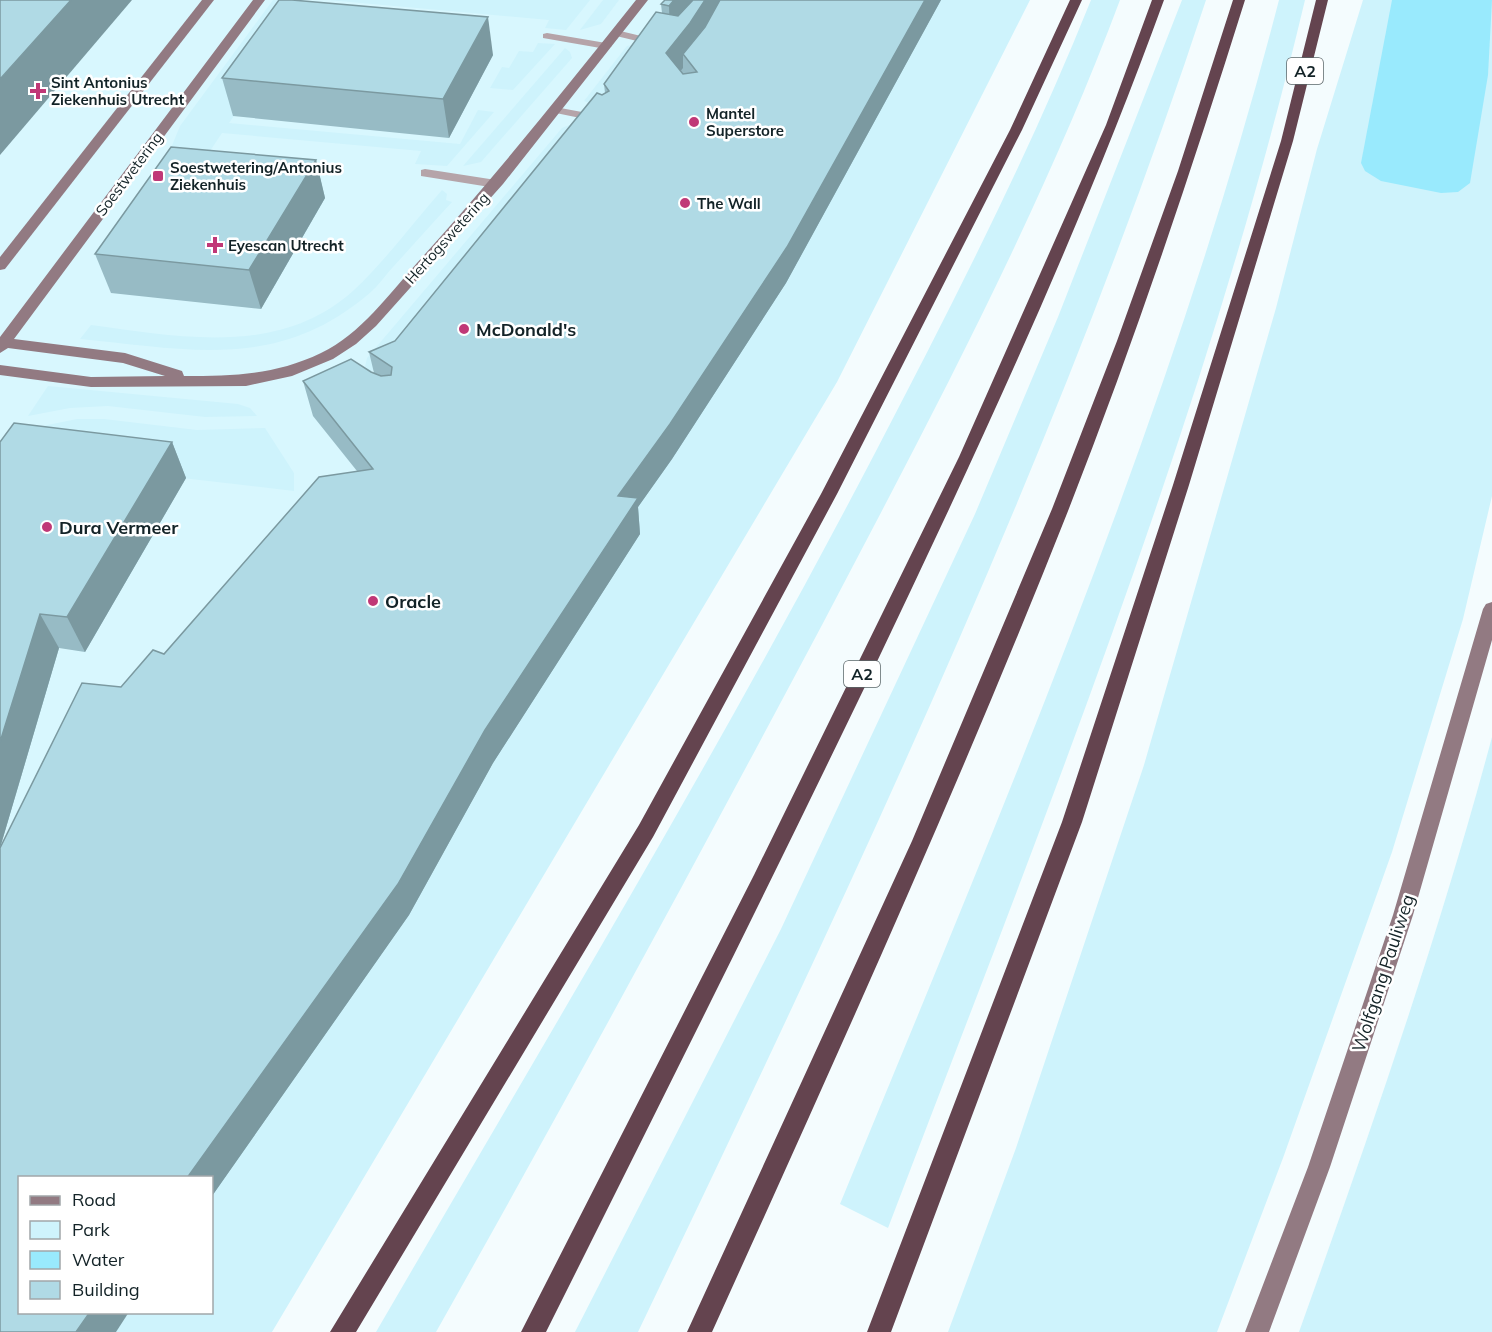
<svg xmlns="http://www.w3.org/2000/svg" width="1492" height="1332" viewBox="0 0 1492 1332" font-family="Mulish,sans-serif">
<rect width="100%" height="100%" fill="#f4fcfe"/>
<path fill="#d8f7fe" fill-rule="evenodd" d="M0,0H1005L238,1332H0ZM20,1178H212V1312H20Z"/>
<g fill="#cef3fc">
<polygon points="273,0 304,0 266,46 280,49 229,123 460,144 478,110 494,112 447,166 415,164 421,151 222,133 208,154 162,170 180,126"/>
<polygon points="328,0 590,0 566,30 545,28 549,20"/>
<polygon points="603,0 619,0 601,24 580,30"/>
<polygon points="941,0 1030,0 837,382 272,1332 114,1332 128,1313 212,1312 212,1195 409,915 493,763 640,534 623,528 840,184"/>
<path d="M1091,0H1120C1039,216 929,421 822,625C696,862 568,1098 436,1332H376C545,1041 719,752 875,453C952,305 1029,155 1091,0Z"/>
<path d="M1182,0H1206C1055,459 846,897 638,1332H575L781,929L975,514L1058,317Z"/>
<path d="M1279,0H1305C1205,421 1042,824 888,1228L840,1204C1002,810 1172,414 1279,0Z"/>
<polygon points="1363,0 1492,0 1492,496 1463,619 1392,852 1283,1158 1217,1332 948,1332 1016,1148 1144,765 1276,308 1317,149"/>
<polygon points="538,43 555,44 513,90 490,88 502,67 509,68 519,51 533,52"/>
<polygon points="636,44 597,106 584,101 627,46"/>
<polygon points="565,48 570,52 572,58 481,162 463,166"/>
<polygon points="572,124 582,125 383,363 369,373 365,367 367,358 562,128"/>
<path d="M442,190L447,194L446,200L452,202C432,224 413,245 393,267C384,277 376,289 365,297C275,371 186,349 80,339L91,325C180,337 281,357 354,290C386,260 413,223 442,190Z"/>
<polygon points="48,386 238,404 250,408 257,416 205,417 108,406 70,408 28,416"/>
<polygon points="77,419 104,419 197,430 265,428 294,473 294,491 0,457 23,430"/>
<path d="M1492,737V1332H1299C1369,1136 1438,939 1492,737Z"/>
</g>
<polygon fill="#99eafd" points="1392,0 1492,0 1488,75 1470,183 1458,192 1441,193 1381,181 1365,171 1361,163"/>
<g fill="none" stroke-linecap="round" stroke-linejoin="round">
<g fill="#b5a4a9" fill-rule="evenodd">
<polygon points="616,30 662,41 663,43 658,46 612,35 611,33"/>
<polygon points="547,33 606,43 612,46 606,49 543,38 543,34"/>
<polygon points="555,107 598,115 606,121 600,125 590,120 551,112 551,108"/>
<polygon points="425,169 496,180 502,184 496,188 421,176 421,170"/>
</g>
<g fill="#927a82" fill-rule="evenodd">
<polygon points="202,0 214,0 5,269 0,270 0,257"/>
<path d="M253,0H265L14,339L125,353L182,371L184,376C234,376 275,375 321,353C361,334 389,294 417,263C494,178 565,89 636,0H648L503,184L376,326L356,344L333,359L292,376L246,386L91,387L0,375V365L91,377L165,376L123,363L8,348L0,353V337Z"/>
<polygon points="1492,602 1492,640 1413,915 1330,1167 1269,1332 1245,1332 1308,1167 1393,915 1483,609 1486,604"/>
</g>
<g fill="#64444f" fill-rule="evenodd">
<polygon points="1070,0 1082,0 1022,130 837,494 653,837 356,1332 330,1332 639,825 821,494 1010,130"/>
<path d="M1152,0H1164C1081,229 978,450 873,670C766,892 656,1112 546,1332H521L754,875L959,457L1106,125Z"/>
<path d="M1233,0H1245C1191,172 1134,343 1068,511C958,789 835,1060 712,1332H687L912,841L1052,509L1117,341L1178,171Z"/>
<polygon points="1316,0 1328,0 1293,141 1189,485 1082,822 891,1332 867,1332 1062,822 1173,485 1281,141"/>
</g>
</g>
<g fill="#97bbc5">
<polygon points="941,0 786,283 672,459 638,507 640,534 493,763 409,915 212,1196 212,1178 121,687 164,654 357,471 313,416 303,381 371,372 374,373 369,352 395,341 602,95 605,93 604,84 662,13 661,4"/>
<polygon points="493,55 449,138 233,116 222,78"/>
<polygon points="316,160 325,198 261,309 111,293 95,254"/>
<polygon points="0,442 172,442 186,478 85,652 59,648 0,848"/>
</g>
<g fill="#7b99a0">
<polygon points="71,0 132,0 0,155 0,79"/>
<polygon points="674,0 726,0 683,54 683,68 667,88 666,53 670,40 669,6"/>
<polygon points="925,0 941,0 786,283 672,459 638,507 640,534 493,763 409,915 212,1196 212,1178 187,1178 618,496"/>
<polygon points="488,17 493,55 449,138 443,99"/>
<polygon points="316,160 325,198 261,309 249,270"/>
<polygon points="172,442 186,478 85,652 67,617"/>
<polygon points="40,614 59,648 0,848 0,742"/>
<polygon points="90,1312 129,1312 116,1332 76,1332"/>
</g>
<g fill="#b0dae5" stroke="#7b99a0" stroke-width="1.5">
<polygon points="0,0 71,0 0,79"/>
<polygon points="279,0 292,0 488,17 443,99 222,78"/>
<polygon points="665,0 674,0 669,6 661,4"/>
<polygon points="693,0 705,0 690,23 666,53 683,74 697,72 683,54 705,27 720,0 925,0 787,247 670,424 618,496 638,498 485,730 398,884 187,1178 20,1178 20,1312 90,1312 76,1332 0,1332 0,848 82,683 121,687 153,650 164,654 319,477 373,469 303,381 351,359 371,372 381,376 391,375 392,367 369,352 395,341 597,93 602,95 609,91 604,84 656,12 678,16"/>
<polygon points="171,147 316,160 249,270 95,254"/>
<polygon points="14,423 172,442 67,617 40,614 0,742 0,442"/>
</g>
<g fill="#c03877" stroke="#fff" stroke-width="2">
<path d="M35 82h6v6h6v6h-6v6h-6v-6h-6v-6h6z"/>
<circle cx="694" cy="122" r="6"/>
<rect x="152" y="170" width="12" height="12" rx="3"/>
<circle cx="685" cy="203" r="6"/>
<path d="M212 236h6v6h6v6h-6v6h-6v-6h-6v-6h6z"/>
<circle cx="464" cy="329" r="6"/>
<circle cx="47" cy="527" r="6"/>
<circle cx="373" cy="601" r="6"/>
</g>
<g text-anchor="middle" dominant-baseline="central" stroke-width="5" stroke-linejoin="round" paint-order="stroke">
<g font-size="15" font-weight="bold" fill="#132327" stroke="#fff" text-anchor="start">
<text x="51" y="82">Sint Antonius<tspan x="51" dy="17">Ziekenhuis Utrecht</tspan></text>
<text x="706" y="113">Mantel<tspan x="706" dy="17">Superstore</tspan></text>
<text x="170" y="167">Soestwetering/Antonius<tspan x="170" dy="17">Ziekenhuis</tspan></text>
<text x="697" y="203">The Wall</text>
<text x="228" y="245">Eyescan Utrecht</text>
</g>
<g font-size="15" fill="#132327" stroke="#fff">
<text transform="translate(129 174) rotate(-53)">Soestwetering</text>
<text transform="translate(447 238) rotate(-48)">Hertogswetering</text>
</g>
<g fill="#fff" stroke="#5a6568" stroke-width="1.5">
<rect x="1287" y="58" width="36" height="26" rx="4.5"/>
<rect x="844" y="661" width="36" height="26" rx="4.5"/>
</g>
<g font-size="16" font-weight="bold" fill="#132327">
<text x="1305" y="71">A2</text>
<text x="862" y="674">A2</text>
</g>
<g font-size="18" font-weight="bold" fill="#132327" stroke="#fff" text-anchor="start">
<text x="476" y="329">McDonald's</text>
<text x="59" y="527">Dura Vermeer</text>
<text x="385" y="601">Oracle</text>
</g>
<g font-size="18" fill="#132327" stroke="#fff">
<text transform="translate(1383 973) rotate(-72)">Wolfgang Pauliweg</text>
</g>
</g>
<rect x="18" y="1176" width="195" height="138" fill="#ffffff" stroke="#a1a7a9" stroke-width="1.5"/>
<rect x="30" y="1196" width="30" height="9" fill="#927a82" stroke="#a1a7a9" stroke-width="1.5"/>
<text x="72" y="1206" font-size="18" fill="#132327">Road</text>
<rect x="30" y="1221" width="30" height="18" fill="#cef3fc" stroke="#a1a7a9" stroke-width="1.5"/>
<text x="72" y="1236" font-size="18" fill="#132327">Park</text>
<rect x="30" y="1251" width="30" height="18" fill="#99eafd" stroke="#a1a7a9" stroke-width="1.5"/>
<text x="72" y="1266" font-size="18" fill="#132327">Water</text>
<rect x="30" y="1281" width="30" height="18" fill="#b0dae5" stroke="#a1a7a9" stroke-width="1.5"/>
<text x="72" y="1296" font-size="18" fill="#132327">Building</text>
</svg>
